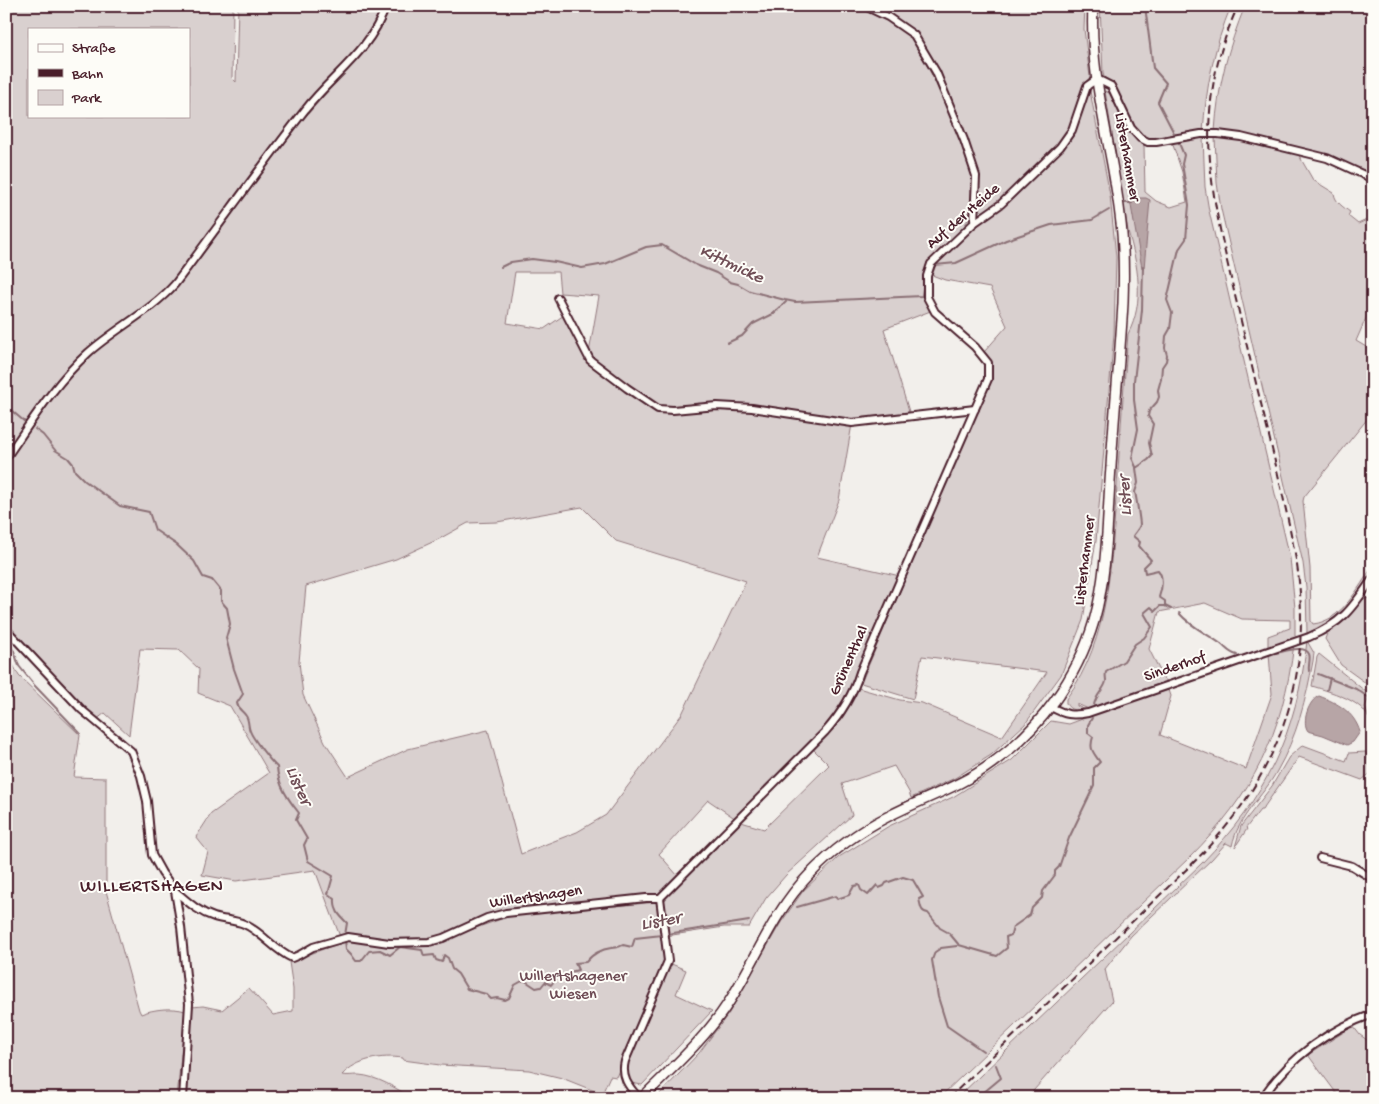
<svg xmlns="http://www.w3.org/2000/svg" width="1379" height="1104" viewBox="0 0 1379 1104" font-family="'Gochi Hand',sans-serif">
<rect width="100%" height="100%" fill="#f2efeb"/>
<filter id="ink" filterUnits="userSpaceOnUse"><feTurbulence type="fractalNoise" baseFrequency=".02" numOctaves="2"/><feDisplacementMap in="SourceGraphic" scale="10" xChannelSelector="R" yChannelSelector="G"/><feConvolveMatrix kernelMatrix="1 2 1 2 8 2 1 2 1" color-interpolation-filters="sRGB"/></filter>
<g filter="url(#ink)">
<g fill="#d9d0cf" stroke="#92787d" fill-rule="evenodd">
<path d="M6,6H233L232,78L236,82L238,6H383L375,27L364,44L325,86L166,291L87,351L6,452ZM29,29H189V116H29Z"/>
<path d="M387,6H861L913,36L963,140L974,178V198L968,220L960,232L935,255L924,275V297L933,310L884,329L910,415L852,422L717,404L660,406L648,401L594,360L589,353L599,296L560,293L558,272H515L507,323L544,329L564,315L587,358L660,411L717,409L751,411L852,424L839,500L817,557L900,576L839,712L736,819L708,800L659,854L678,876L659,894L579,905L508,911L444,939L510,916L657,902L667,955L664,967L616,1077L610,1076L602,1094L562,1078L529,1070L440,1065L403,1060V1058C381,1055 357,1059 342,1075C347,1076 353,1075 359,1075C376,1076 397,1088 411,1098H185L192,1007L203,1006L222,1010L249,988L273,1015L293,1011V989L289,962L342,942L315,870L236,881L202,875L208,852L196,837L211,814L269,773L230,706L198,693L199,669L179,650L140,649L129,735L105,713L96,720L83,709L6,627V462L55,393L89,355L157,307L177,285L299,124L374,39ZM582,507L616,541L746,581L682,714L606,815L577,832L521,854L488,730L408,749L348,777L325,742L303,695L299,662L306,586L396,559L439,539L468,523L497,522Z"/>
<polygon points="869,6 1085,6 1084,29 1090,77 1084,84 1069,130 1056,146 999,201 984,212 978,209 979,176 954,107 937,72 915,33"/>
<path d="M1100,6H1231C1214,47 1206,87 1203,132L1156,140L1143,137L1132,126L1114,85L1104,77L1103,73Z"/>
<path d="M1245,6H1373V177L1343,163L1239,134L1215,131C1218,85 1228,48 1245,6Z"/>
<polygon points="1090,91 1110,195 1116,257 1114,334 1096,541 1083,620 1061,675 1025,724 991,755 955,778 911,798 909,792 894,766 842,784 852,815 786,875 766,898 749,927 724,927 666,936 662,899 738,821 764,829 829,765 813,749 843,717 858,688 900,700 922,703 1002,737 1047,672 922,656 913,699 861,683 990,379 991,363 984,352 1007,326 990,288 945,280 932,275 938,260 975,226 1001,207 1068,140 1086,93"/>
<path d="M1105,91L1113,95L1132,131L1144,145L1145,192L1156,201L1171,207L1187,202L1182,172L1172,142L1203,137L1205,187L1209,211L1290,558L1295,608V638L1268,648V636L1290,628V620L1242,619L1205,603L1159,612L1149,649L1164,679L1167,681L1166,685L1091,710L1077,704V706L1085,710C1078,711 1069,711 1066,703V699C1111,638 1111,559 1117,486C1120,436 1124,385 1128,334C1145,302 1138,265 1128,231Z"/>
<path d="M1215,137L1238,139L1297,152L1313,180L1334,193C1335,202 1343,207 1350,212L1348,216L1358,224L1373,217V302L1356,341L1373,351V412L1304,497L1303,501L1310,568L1311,621L1313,624C1342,621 1358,587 1373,566V573C1354,601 1341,622 1307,633L1306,587L1303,563L1221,209L1217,183Z"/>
<polygon points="1373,598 1373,712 1370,686 1341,665 1325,639 1328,631 1341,621 1362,599"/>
<path d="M1307,641L1314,653L1313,661C1306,700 1297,736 1277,771C1263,797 1238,816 1232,846L1226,843L1212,859L1131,936L1105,969L1112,1001L1027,1098H957L1202,863C1266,797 1297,733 1307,641Z"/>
<path d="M1294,644C1283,734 1253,794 1190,857L939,1098H658V1096L699,1053L729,1013L780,924L803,891L839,857L889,826L953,797L1012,760L1051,721L1069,724L1168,687L1171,696L1160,735L1246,769L1272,694L1269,653Z"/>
<path d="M6,652L19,676L80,735L74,777L106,778V891L139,1010L141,1014C153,1009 173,1007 185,1011L177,1098H6Z"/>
<path d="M1319,654L1370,695L1365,707L1371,724L1372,751L1371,740L1368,733C1379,704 1331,692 1312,686L1317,657Z"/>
<polygon points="1303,745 1346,761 1349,753 1366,752 1372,772 1362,780 1299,757 1262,810 1260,810 1246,828 1247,829 1235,847 1241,826 1272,786 1289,757"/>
<polygon points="669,963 686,970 676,994 712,1011 642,1085 631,1083 627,1075 628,1064"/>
<polygon points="1353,1026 1360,1035 1373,1044 1373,1098 1340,1098 1308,1055"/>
</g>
<g fill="#b7a5a6" stroke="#8b6f75">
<polygon points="1136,198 1146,198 1150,200 1144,268 1142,268 1130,200"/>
<path d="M1319,696C1338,703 1354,712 1360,732L1353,742L1347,745L1323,735L1308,731C1301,722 1309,700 1319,696Z"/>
</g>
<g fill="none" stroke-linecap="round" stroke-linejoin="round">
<g stroke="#8b6f75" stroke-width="2">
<polyline points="1145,6 1153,68 1166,83 1158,102 1175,135"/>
<polyline points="1125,203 1132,203"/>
<polyline points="935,265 956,263 1006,240 1051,225 1092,220 1109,210"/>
<polyline points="501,267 511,262 532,259 555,262 582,268 605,264 646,247 662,245 696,265 716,273 730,282 738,284 750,291 785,300 795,302 922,296 924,280"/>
<polyline points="926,268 928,261"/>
<polyline points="727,343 742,336 753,324 773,314 786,302"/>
<polyline points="6,406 25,422"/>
<path d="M35,429L43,435L55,450L68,458L73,464L75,471L85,481L120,506L149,512L155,530L177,545L194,561L203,577L212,580L221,591V601L227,608L230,624L226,638L234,669L243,694L237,703C238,710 242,710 246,716C249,720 248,727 250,731C253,739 271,762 277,767C278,785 288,799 299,813L296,820L307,839L304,845L308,861L333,876L328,894L335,899C334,910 339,915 347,923L345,935"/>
<polyline points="1136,467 1132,458 1138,429 1134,400 1134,381 1142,310 1143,266"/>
<polyline points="1165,606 1171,609"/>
<path d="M1179,613C1191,627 1206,633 1221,644C1227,649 1229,653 1237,655"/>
<polyline points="6,642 14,651 19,666 35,686 80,733"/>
<path d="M1276,653C1283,652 1305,644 1309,654C1311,658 1308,665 1309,671"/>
<polyline points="1318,674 1356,689 1368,697"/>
<polyline points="1327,690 1330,678"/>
<polyline points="1372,704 1373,709"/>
<path d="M1094,705C1096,694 1105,689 1106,681C1106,678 1105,675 1106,672L1124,661L1135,644L1144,638L1152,627L1144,613L1151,607L1155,611L1160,606H1165V601L1159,597C1162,589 1164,577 1158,570L1145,573L1144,567L1151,560L1139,546L1140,542L1133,536C1135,532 1139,529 1140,525C1140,521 1136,496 1135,492L1138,483L1136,468L1148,460L1152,456L1149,443L1153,424L1148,416L1149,411L1157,402L1159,397L1158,390L1161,379L1162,367L1166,361L1167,355L1165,348L1166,336L1170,329L1172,313L1167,300L1179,249L1186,239L1189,205L1182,164L1184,155L1178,141"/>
<path d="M797,907L836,896L837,899L849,895L854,886L859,885L861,890L868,895L877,885L879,888L884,886L886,883L903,877L913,880L923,897L919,899C921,906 920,912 928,913L940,928L949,933L959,945L997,956L1007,948L1006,937L1011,935L1013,927L1030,915L1032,908L1042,898L1043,891L1055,875V871L1059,867L1069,838L1094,786V768L1100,762C1093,752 1089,749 1093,737L1088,733V725L1092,718"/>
<polyline points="667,934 749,921"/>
<path d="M345,940L346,949L351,954L356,961H361L369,951L380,950L390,955L400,947L422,950L424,956L434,955L436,960L442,962L444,955L448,958L452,969L458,974L467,989L486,994L491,999L497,998L505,1000L509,998L515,985L524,980L536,988L541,987L545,982L551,985L557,977L566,978L570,972L578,970L575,963L586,962C592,954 602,949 611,948C617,947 618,948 623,945L632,947L635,938L662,935"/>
<polyline points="957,946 941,948 935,952 932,960 938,997 947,1026 983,1051"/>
<polyline points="985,1098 983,1093 1001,1078 996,1065"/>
</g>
<g stroke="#4a1f2b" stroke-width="10">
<g id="minor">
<polyline points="865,6 888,17 914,35 936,72 964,140 976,176 974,223"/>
<polyline points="558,298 590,360 627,388 658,409 673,410 717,406 752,408 852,423 975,409"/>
<path d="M6,458C31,422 55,383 88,353C116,328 150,312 175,284C219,226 260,167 305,110C334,73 369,53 386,6"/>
<polyline points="6,629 82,710 131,751 141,776 147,801 152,855 162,873 175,891 181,927 189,1004 183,1098"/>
<path d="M1051,707C1066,715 1071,716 1088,713L1309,637C1344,622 1352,608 1373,578"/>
<polyline points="1320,858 1352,866 1373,879"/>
<path d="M175,891C187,901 198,912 214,917C223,920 235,920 244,924C262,932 274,950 292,958L299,955L313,947L348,937L389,943L429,942L443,938L487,918L506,913L646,898H660"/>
<path d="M660,898L825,732C841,714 853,695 860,672L988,379V363L975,347L935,312L927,297V276L931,264L974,223L1001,204L1060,147L1072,130L1087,86L1097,79L1111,86L1131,128L1140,138L1148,142H1156L1201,134H1218L1241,137L1327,158L1373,179"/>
<path d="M639,1098C628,1086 621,1077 625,1061L668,961L660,898"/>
<path d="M1262,1098C1290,1058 1327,1030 1373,1014"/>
</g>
</g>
<g stroke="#4a1f2b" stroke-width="12">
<path id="secondary" d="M642,1098C672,1068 706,1038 729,1002C756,960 773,912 809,875C832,851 859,831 889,816C923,798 960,787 991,764C1040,729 1077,679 1094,621C1108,572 1107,518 1111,467C1114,412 1120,358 1123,303C1124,273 1124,244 1120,215C1112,146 1089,77 1093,6"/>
</g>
<use href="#minor" stroke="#fdfcf7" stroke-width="6"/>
<use href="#secondary" stroke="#fdfcf7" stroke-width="9"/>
<path stroke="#4a1f2b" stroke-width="2" stroke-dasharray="8 4" stroke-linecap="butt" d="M949,1098L1191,865C1276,781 1314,685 1297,565C1282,483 1260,402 1241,321C1215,208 1186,119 1238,6"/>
</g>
</g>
<g text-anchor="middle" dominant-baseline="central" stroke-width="4" stroke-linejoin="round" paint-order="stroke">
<g font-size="16" fill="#4a1f2b" stroke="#fdfcf7">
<text transform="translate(1126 157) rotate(80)">Listerhammer</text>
<text transform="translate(964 217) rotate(-41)">Auf der Heide</text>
<text transform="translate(1086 561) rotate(-83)">Listerhammer</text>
<text transform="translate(850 661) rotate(-66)">Grünenthal</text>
<text transform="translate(1175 668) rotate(-19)">Sinderhof</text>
<text transform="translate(536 898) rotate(-8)">Willertshagen</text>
</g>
<g font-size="16" fill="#6e4b54" stroke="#fdfcf7">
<text x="573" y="977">Willertshagener<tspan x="573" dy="18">Wiesen</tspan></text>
</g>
<g font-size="18" font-style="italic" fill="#704e56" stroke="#fdfcf7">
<text transform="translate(731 265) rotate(25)">Kittmicke</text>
<text transform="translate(1126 496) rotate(-93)">Lister</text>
<text transform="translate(298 786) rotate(66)">Lister</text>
<text transform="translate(661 922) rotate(-10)">Lister</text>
</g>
<g font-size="19" letter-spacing="1" fill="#4a1f2b" stroke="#fdfcf7">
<text x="152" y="887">WILLERTSHAGEN</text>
</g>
</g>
<rect width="1379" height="1104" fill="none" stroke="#fdfcf7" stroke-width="25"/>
<rect x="12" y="12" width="1354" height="1079" fill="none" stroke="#4a1f2b" stroke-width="2" filter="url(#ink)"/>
<rect x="28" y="28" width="162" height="90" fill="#fdfcf7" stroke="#b5a4a5"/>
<rect x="38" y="44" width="25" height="8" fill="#fdfcf7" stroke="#b5a4a5"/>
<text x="72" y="52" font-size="15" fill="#4a1f2b">Straße</text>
<rect x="38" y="69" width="25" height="8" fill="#4a1f2b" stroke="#b5a4a5"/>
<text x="72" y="78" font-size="15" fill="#4a1f2b">Bahn</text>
<rect x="38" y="90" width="25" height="15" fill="#d9d0cf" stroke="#b5a4a5"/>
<text x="72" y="102" font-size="15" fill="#4a1f2b">Park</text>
</svg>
